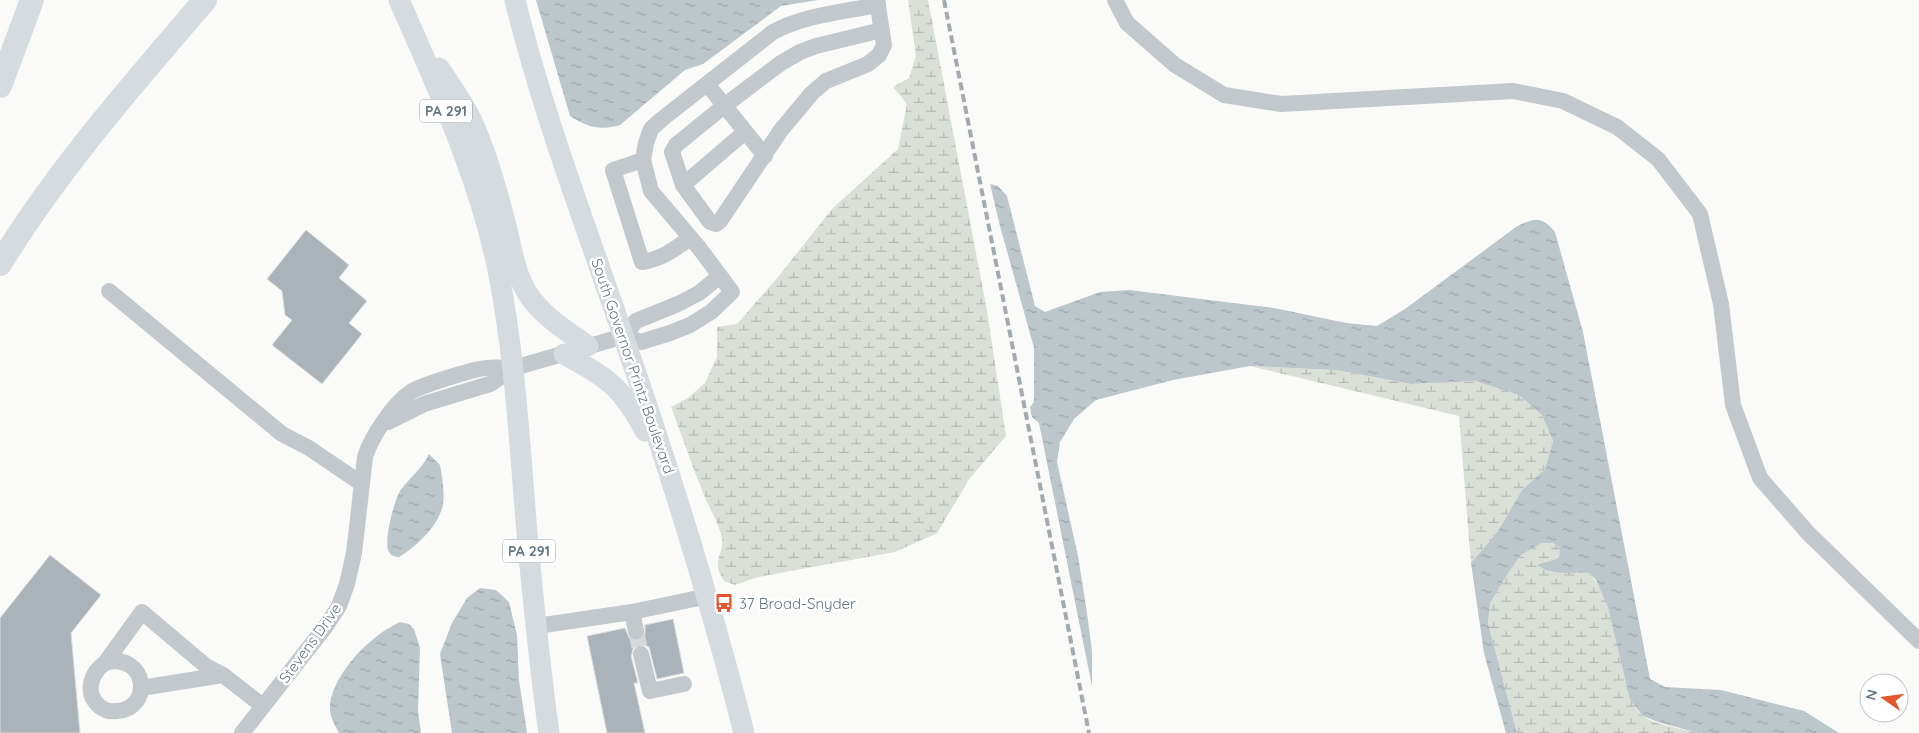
<svg xmlns="http://www.w3.org/2000/svg" width="1919" height="733" viewBox="0 0 1919 733" font-family="Quicksand,sans-serif">
<defs>
<pattern id="wetland-marsh" width="20" height="14" patternUnits="userSpaceOnUse" patternTransform="scale(1.25)"><rect width="20" height="14" fill="#dadfd7"/><path d="M1 5h8M5 5V1M11 12h8M15 12V8" fill="none" stroke="#b4b9b4"/></pattern>
<pattern id="water-ripples" width="26" height="14" patternUnits="userSpaceOnUse" patternTransform="scale(1.25)"><rect width="26" height="14" fill="#bbc7cb"/><path d="M2 4q2-2 4 0t4 0M15 11q2-2 4 0t4 0" fill="none" stroke="#9ca6aa"/></pattern>
</defs>
<rect width="100%" height="100%" fill="#fafaf8"/>
<g fill="url(#wetland-marsh)">
<path d="M908,0H928L987,311L1006,436L970,478L937,533L895,552L758,577L735,585L724,581C709,556 727,556 721,534C717,520 709,508 704,495C692,466 682,436 671,407L688,398L705,383L717,357V327L737,324L778,277L832,209L898,149L907,104L893,87L909,78L916,56Z"/>
<polygon points="1250,366 1336,370 1411,384 1475,381 1519,395 1542,415 1553,441 1545,469 1522,490 1498,531 1471,563 1459,416"/>
<path d="M1542,543H1553L1560,548L1559,557L1552,561L1544,562L1559,572L1589,573C1613,598 1616,641 1624,674C1628,689 1630,705 1643,716C1655,725 1683,729 1698,733H1517L1488,623L1490,603L1507,575L1521,555Z"/>
</g>
<g fill="url(#water-ripples)">
<path d="M536,0H818L781,6L703,64L685,70L620,125C600,131 587,127 570,116Z"/>
<path d="M990,184L998,186L1007,196L1035,306L1045,312L1100,292L1129,290L1274,308L1346,323L1377,326L1405,309L1516,227C1534,218 1541,215 1555,232L1583,332L1650,679L1665,687L1721,690L1804,711L1839,733H1698L1658,722L1643,716L1630,700L1608,607L1596,580L1589,573C1574,572 1549,576 1538,565C1545,561 1552,562 1559,557L1560,548L1553,543H1542L1521,555L1507,575L1490,603L1488,623L1517,733H1506L1484,653L1471,563L1498,531L1522,490L1545,469L1553,441L1542,415L1519,395L1475,381L1411,384L1336,370L1250,366L1173,380L1096,400L1074,419L1060,442L1057,462L1078,556L1087,613L1092,651V686L1039,423L1032,417L1030,407L1034,402V348L1000,226Z"/>
<path d="M429,454L440,465C442,477 445,492 443,504C439,526 417,546 399,557C395,557 391,556 389,552C383,542 394,501 400,491C409,478 423,468 429,454Z"/>
<polygon points="480,588 496,590 509,602 517,635 519,680 527,733 452,733 440,654 452,623 467,598"/>
<path d="M400,622L409,624L414,629L420,648L418,711L421,733H339C334,724 329,715 330,704C335,671 371,635 400,622Z"/>
</g>
<g fill="#aab3b9" stroke="#dcdcda">
<polygon points="306,230 349,265 339,278 367,301 349,323 362,334 322,384 272,345 292,320 285,315 282,291 267,279"/>
<polygon points="50,555 101,595 71,633 80,733 0,733 0,618"/>
<polygon points="673,619 684,673 657,679 649,647 643,644 634,646 631,656 638,683 634,683 645,733 607,733 587,636 625,628 629,638 638,641 645,635 645,625"/>
</g>
<g fill="none" stroke-linecap="round" stroke-linejoin="round">
<polyline stroke="#d5d9db" stroke-width="16" stroke-dasharray="16 8" stroke-linecap="butt" points="636,631 641,654"/>
<g stroke="#c3c8cc" stroke-width="16">
<polyline points="877,0 884,45 879,55 868,64 826,81 812,93 781,130 720,221 716,224 710,222 683,185 672,152 676,145 724,106 781,63 800,52 816,46 882,30"/>
<polyline points="1115,0 1127,23 1175,65 1224,95 1281,104 1513,91 1563,101 1617,127 1658,159 1700,214 1721,304 1733,405 1760,478 1808,533 1919,641"/>
<polyline points="707,84 765,156"/>
<path d="M643,160L613,170L642,262C662,259 675,249 690,238"/>
<polyline points="683,185 745,132"/>
<polyline points="109,291 282,434 309,448 362,484"/>
<path d="M624,336L641,342L670,333L690,325L711,312L732,292L700,249L651,191L643,160L646,143L651,129L662,119L773,32C805,15 843,12 878,5"/>
<polyline points="624,336 636,321 678,304 699,293 720,276"/>
<polyline points="388,422 424,404 490,384 514,368 624,336"/>
<polyline points="632,612 636,631"/>
<polyline points="537,626 632,612 708,596"/>
<polyline points="641,654 650,691 684,684"/>
<path d="M105,663C147,651 154,709 117,711C111,712 104,710 99,706C84,692 91,673 105,663L142,612L206,666L223,675L263,706"/>
<polyline points="141,688 223,675"/>
<path d="M242,733L326,626L339,606L347,584L354,553L365,457C371,437 393,404 411,392C419,386 476,368 487,368C496,367 505,368 514,368"/>
</g>
<g stroke="#d6dbdf" stroke-width="21">
<path d="M399,0C437,87 479,176 498,270C516,361 520,453 528,545C534,608 540,670 549,733"/>
<path d="M515,0C543,115 586,226 624,338C669,468 710,599 744,733"/>
<path d="M439,68C450,84 461,100 470,117C485,148 494,181 503,214C511,241 513,271 528,294C543,317 567,331 588,346"/>
<path d="M564,354C608,379 621,385 645,431"/>
</g>
<g stroke="#d6dbdf" stroke-width="24">
<polyline points="0,86 32,0"/>
<path d="M0,264C58,169 133,84 205,0"/>
</g>
<polyline stroke="#a2aab0" stroke-width="4" stroke-dasharray="8 4" stroke-linecap="butt" points="944,0 1089,733"/>
</g>
<defs>
<g id="bus-bare" transform="scale(1.5)"><path d="M-5-6H5V4H4V6H2V4H-2V6H-4V4H-5ZM-3.5-4V0h7V-4ZM-3.5 1.2v1.5H-2V1.2ZM2 1.2v1.5H3.5V1.2Z" fill="#e4572e" stroke="#fff" stroke-width="2.5" paint-order="stroke"/></g>
</defs>
<g fill-rule="evenodd">
<use href="#bus-bare" x="724" y="603"/>
</g>
<g text-anchor="middle" dominant-baseline="central" stroke-width="5" stroke-linejoin="round" paint-order="stroke">
<g fill="#fff" stroke="#939fa8" stroke-width="1">
<rect x="420" y="99.5" width="52" height="23" rx="4"/>
<rect x="503" y="539.5" width="52" height="23" rx="4"/>
</g>
<g font-size="14" font-weight="bold" fill="#657683">
<text x="446" y="111">PA 291</text>
<text x="529" y="551">PA 291</text>
</g>
<g font-size="15" fill="#657683" stroke="#fff">
<text transform="translate(633 366) rotate(71)">South Governor Printz Boulevard</text>
<text transform="translate(310 643) rotate(-54)">Stevens Drive</text>
</g>
<g font-size="15" fill="#657683" stroke="#fff" text-anchor="start">
<text x="739" y="603">37 Broad-Snyder</text>
</g>
</g>
<g transform="translate(1884 698) rotate(284)"><circle r="24" fill="#ffffff" stroke="#c1c8cd"/>
<path d="M0-4L9 19L0 12L-9 19Z" fill="#e4572e"/>
<text y="-8" font-size="14" font-weight="bold" text-anchor="middle" fill="#657683">N</text>
</g>
</svg>
